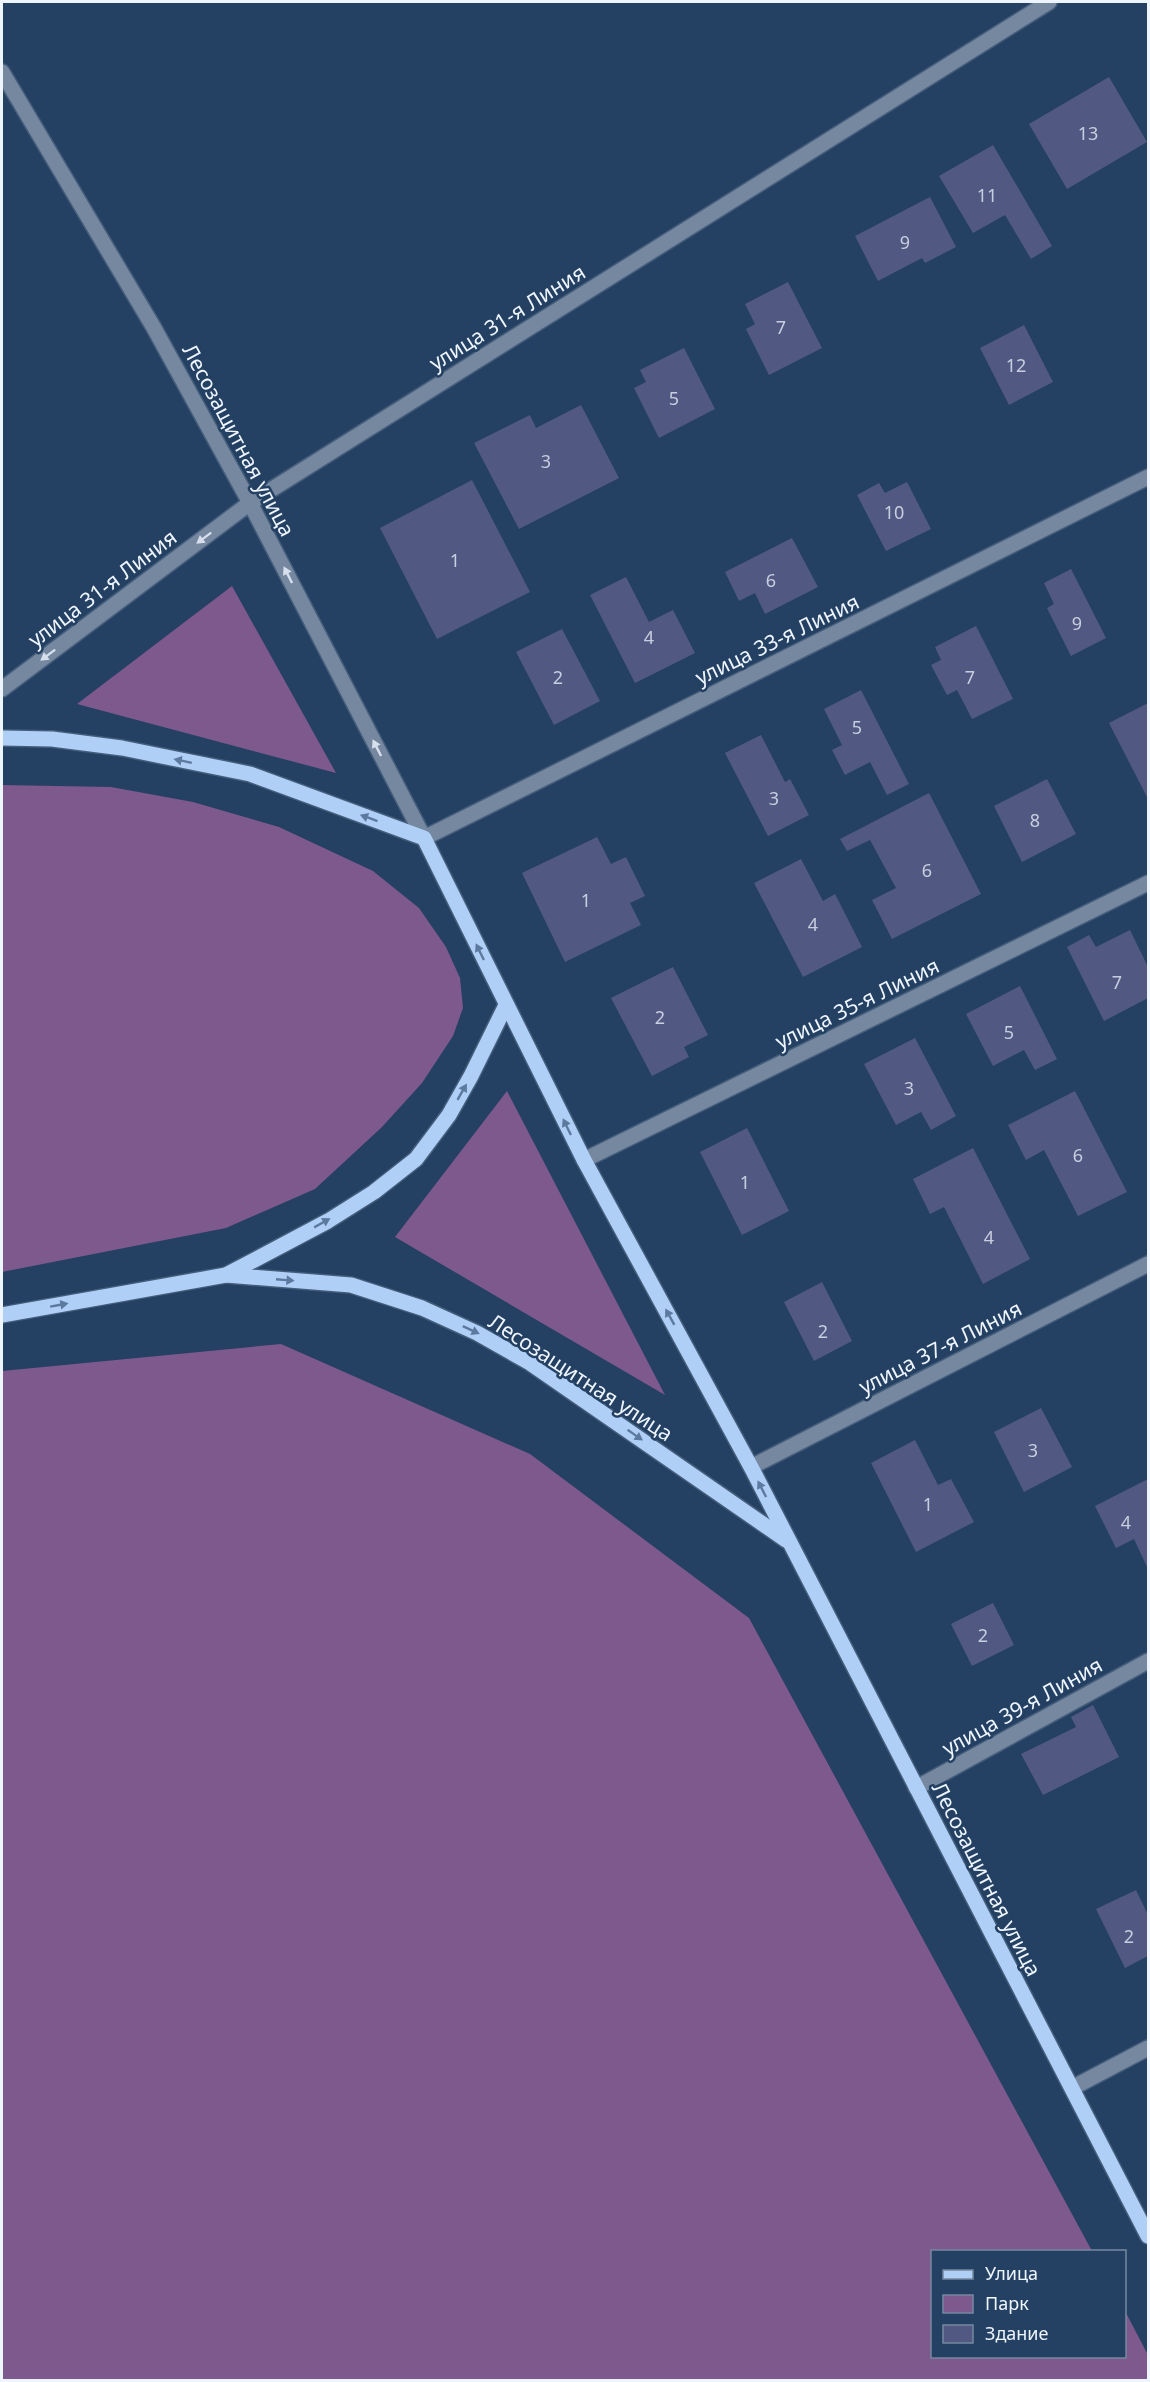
<svg xmlns="http://www.w3.org/2000/svg" width="1150" height="2382" viewBox="0 0 1150 2382" font-family="'Noto Sans',sans-serif">
<rect width="100%" height="100%" fill="#244062"/>
<g fill="#7d598e">
<polygon points="232,586 336,773 77,704"/>
<polygon points="2,785 111,787 193,802 279,827 373,871 419,908 446,947 460,978 463,1008 453,1036 422,1083 382,1127 315,1189 226,1228 2,1272"/>
<polygon points="507,1091 665,1395 395,1237"/>
<polygon points="281,1344 530,1454 749,1618 1092,2251 932,2252 932,2356 1124,2356 1125,2311 1148,2355 1148,2380 2,2380 2,1371"/>
</g>
<g fill="#515983">
<polygon points="1109,77 1147,142 1067,189 1029,124"/>
<polygon points="993,145 1052,246 1031,259 1005,215 973,233 939,176"/>
<polygon points="930,197 956,247 925,263 922,258 878,281 855,236"/>
<polygon points="788,282 822,348 769,375 746,329 755,324 745,304"/>
<polygon points="1024,325 1053,382 1009,405 980,348"/>
<polygon points="684,348 715,409 659,438 634,388 646,382 640,370"/>
<polygon points="581,405 619,478 519,529 474,443 530,415 536,428"/>
<polygon points="472,480 530,592 437,639 380,528"/>
<polygon points="907,482 931,529 886,551 857,495 879,483 885,493"/>
<polygon points="792,538 818,587 765,614 755,593 739,601 725,572"/>
<polygon points="1071,569 1106,638 1071,656 1047,608 1054,604 1044,583"/>
<polygon points="626,577 649,622 673,610 695,653 635,683 590,595"/>
<polygon points="976,626 1013,699 972,719 957,690 947,695 931,665 941,660 935,647"/>
<polygon points="562,629 600,701 554,725 516,652"/>
<polygon points="861,690 909,784 887,795 870,762 845,775 832,750 842,745 824,709"/>
<polygon points="1148,703 1148,797 1147,797 1109,723"/>
<polygon points="761,735 785,782 790,779 809,815 768,836 725,753"/>
<polygon points="1047,779 1076,834 1022,862 994,806"/>
<polygon points="929,793 981,894 892,939 872,900 896,888 870,840 847,851 840,839"/>
<polygon points="597,837 611,864 626,857 645,896 630,903 641,925 565,962 522,873"/>
<polygon points="801,859 823,901 835,894 862,947 803,977 754,883"/>
<polygon points="1130,930 1148,967 1148,998 1104,1021 1067,947 1089,935 1096,947"/>
<polygon points="673,967 708,1035 684,1047 689,1057 652,1076 611,998"/>
<polygon points="1020,986 1057,1059 1035,1070 1024,1050 993,1066 966,1014"/>
<polygon points="915,1038 956,1116 931,1130 921,1112 896,1125 864,1064"/>
<polygon points="1075,1091 1127,1192 1078,1216 1044,1150 1026,1160 1008,1125"/>
<polygon points="747,1128 789,1211 742,1235 700,1152"/>
<polygon points="973,1148 1030,1259 983,1284 944,1207 930,1214 913,1179"/>
<polygon points="822,1282 852,1341 814,1361 784,1302"/>
<polygon points="1041,1408 1072,1467 1024,1492 994,1432"/>
<polygon points="915,1440 938,1485 951,1479 974,1522 916,1552 871,1463"/>
<polygon points="1148,1479 1148,1569 1134,1539 1116,1548 1095,1506"/>
<polygon points="993,1603 1014,1645 972,1666 951,1624"/>
<polygon points="1093,1705 1119,1757 1043,1795 1021,1754 1076,1727 1071,1717"/>
<polygon points="1136,1890 1148,1915 1148,1956 1125,1968 1096,1909"/>
</g>
<g fill="none" stroke-linecap="round" stroke-linejoin="round">
<g stroke="#445d7b" stroke-width="18">
<g id="minor">
<polyline points="2,72 154,328 250,503 424,838 1148,477"/>
<polyline points="2,689 250,503 1049,2"/>
<polyline points="584,1160 1148,883"/>
<polyline points="751,1467 1148,1264"/>
<polyline points="916,1788 1148,1661"/>
<polyline points="1072,2088 1148,2048"/>
</g>
</g>
<g stroke="#445d7b" stroke-width="18">
<g id="major">
<polyline points="2,738 52,739 122,748 250,774 424,838 584,1160 751,1467 1148,2236"/>
<polyline points="226,1275 351,1285 422,1308 477,1333 530,1363 786,1540"/>
<polyline points="2,1315 226,1275 328,1221 374,1192 416,1159 449,1115 471,1076 506,1005"/>
</g>
</g>
<use href="#minor" stroke="#7588a0" stroke-width="15"/>
<use href="#major" stroke="#afcff7" stroke-width="15"/>
</g>
<defs><path id="oneway-solid" d="M-6-.8H1V-3.2L6.5 0L1 3.2V.8H-6Z" transform="scale(1.5)"/></defs>
<g fill="#d6dfeb">
<use href="#oneway-solid" transform="translate(204 538) rotate(143)"/>
<use href="#oneway-solid" transform="translate(288 575) rotate(-117)"/>
<use href="#oneway-solid" transform="translate(48 655) rotate(143)"/>
<use href="#oneway-solid" transform="translate(377 748) rotate(-117)"/>
</g>
<g fill="#5c799e">
<use href="#oneway-solid" transform="translate(183 761) rotate(-168)"/>
<use href="#oneway-solid" transform="translate(369 818) rotate(-160)"/>
<use href="#oneway-solid" transform="translate(480 952) rotate(-116)"/>
<use href="#oneway-solid" transform="translate(462 1092) rotate(-60)"/>
<use href="#oneway-solid" transform="translate(567 1127) rotate(-116)"/>
<use href="#oneway-solid" transform="translate(322 1223) rotate(-29)"/>
<use href="#oneway-solid" transform="translate(285 1280) rotate(5)"/>
<use href="#oneway-solid" transform="translate(59 1305) rotate(-10)"/>
<use href="#oneway-solid" transform="translate(670 1317) rotate(-119)"/>
<use href="#oneway-solid" transform="translate(471 1330) rotate(25)"/>
<use href="#oneway-solid" transform="translate(635 1435) rotate(35)"/>
<use href="#oneway-solid" transform="translate(762 1489) rotate(-117)"/>
</g>
<g text-anchor="middle" dominant-baseline="central" stroke-width="5" stroke-linejoin="round" paint-order="stroke">
<g font-size="18" fill="#c7cedf">
<text x="1088" y="133">13</text>
<text x="987" y="195">11</text>
<text x="905" y="242">9</text>
<text x="781" y="327">7</text>
<text x="1016" y="365">12</text>
<text x="674" y="398">5</text>
<text x="546" y="461">3</text>
<text x="894" y="512">10</text>
<text x="455" y="560">1</text>
<text x="771" y="580">6</text>
<text x="1077" y="623">9</text>
<text x="649" y="637">4</text>
<text x="558" y="677">2</text>
<text x="970" y="677">7</text>
<text x="857" y="727">5</text>
<text x="774" y="798">3</text>
<text x="1035" y="820">8</text>
<text x="927" y="870">6</text>
<text x="586" y="900">1</text>
<text x="813" y="924">4</text>
<text x="1117" y="982">7</text>
<text x="660" y="1017">2</text>
<text x="1009" y="1032">5</text>
<text x="909" y="1088">3</text>
<text x="1078" y="1155">6</text>
<text x="745" y="1182">1</text>
<text x="989" y="1237">4</text>
<text x="823" y="1331">2</text>
<text x="1033" y="1450">3</text>
<text x="928" y="1504">1</text>
<text x="1126" y="1522">4</text>
<text x="983" y="1635">2</text>
<text x="1129" y="1936">2</text>
</g>
<g font-size="21" fill="#eef5fe" stroke="#244062">
<text transform="translate(507 317) rotate(-32)">улица 31-я Линия</text>
<text transform="translate(239 440) rotate(62)">Лесозащитная улица</text>
<text transform="translate(102 588) rotate(-37)">улица 31-я Линия</text>
<text transform="translate(777 639) rotate(-26)">улица 33-я Линия</text>
<text transform="translate(857 1003) rotate(-26)">улица 35-я Линия</text>
<text transform="translate(940 1347) rotate(-27)">улица 37-я Линия</text>
<text transform="translate(581 1377) rotate(33)">Лесозащитная улица</text>
<text transform="translate(1022 1706) rotate(-29)">улица 39-я Линия</text>
<text transform="translate(987 1879) rotate(63)">Лесозащитная улица</text>
</g>
</g>
<rect width="1150" height="2382" fill="none" stroke="#eef5fe" stroke-width="6"/>
<rect x="931" y="2250" width="195" height="108" fill="#244062" stroke="#7588a0" stroke-width="1.5"/>
<rect x="943" y="2270" width="30" height="9" fill="#afcff7" stroke="#7588a0" stroke-width="1.5"/>
<text x="985" y="2280" font-size="18" fill="#eef5fe">Улица</text>
<rect x="943" y="2295" width="30" height="18" fill="#7d598e" stroke="#7588a0" stroke-width="1.5"/>
<text x="985" y="2310" font-size="18" fill="#eef5fe">Парк</text>
<rect x="943" y="2325" width="30" height="18" fill="#515983" stroke="#7588a0" stroke-width="1.5"/>
<text x="985" y="2340" font-size="18" fill="#eef5fe">Здание</text>
</svg>
